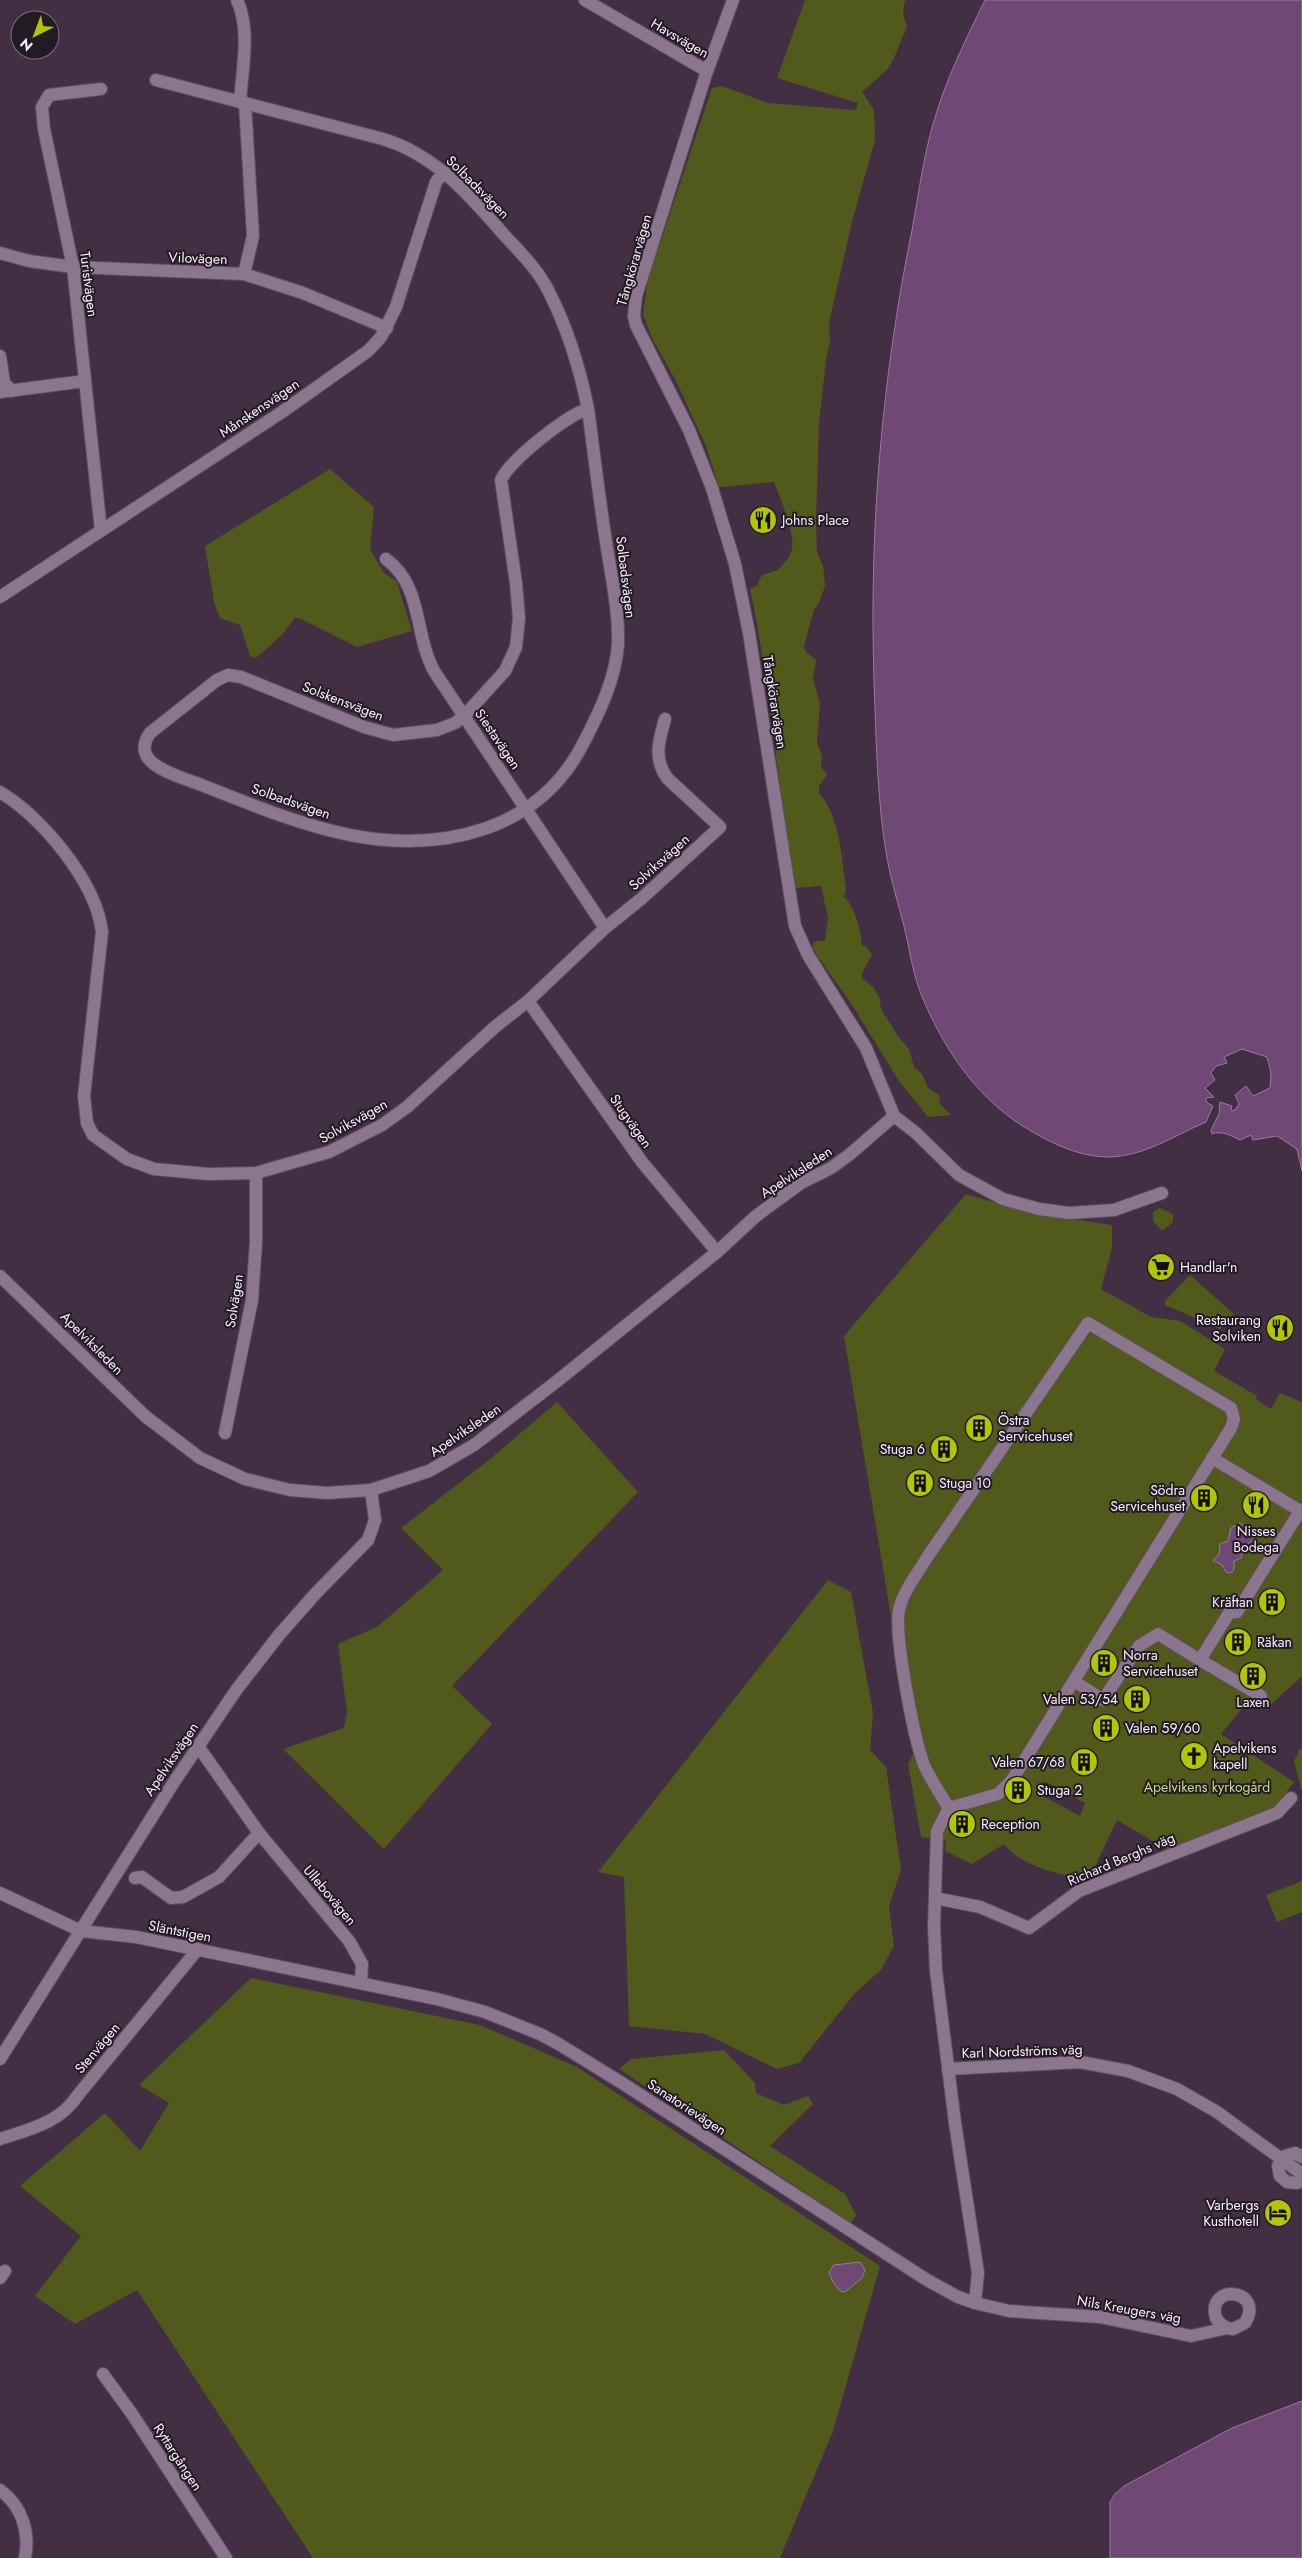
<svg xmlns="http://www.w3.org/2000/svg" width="1302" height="2558" viewBox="0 0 1302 2558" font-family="Jost,sans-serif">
<rect width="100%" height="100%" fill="#422f44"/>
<g fill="#515a1b" fill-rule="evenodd">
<path d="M805,0H905L903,14L907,26L894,58L887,70L862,92L874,110L875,140L852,222L829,323L830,341L826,360L819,423L816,524L817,552L823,566L825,586L819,603L814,610L804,646L805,651L816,660L813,679L820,703L817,742L822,756L821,767L827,775L819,786V793C840,817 841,855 846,887L844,897C855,906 861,931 862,945L867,947L872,955L862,973V978L874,988L880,999L881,1009L898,1036L909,1049L914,1067L922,1074L928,1088L939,1095L940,1104L951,1115L928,1117L899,1081L854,1008L812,948L814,942L825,940L828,918L821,886L794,888C778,788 771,688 750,589L758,585C761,571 766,575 777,570C782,567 791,555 792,549C795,534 780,497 774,482L719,487L706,446L676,381L652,338L643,314L648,279L712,88L722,86L768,103L856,110L858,103L777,78Z"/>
<polygon points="330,469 374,507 370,549 383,572 397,582 412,631 357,647 301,619 295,618 282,635 256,658 250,656 240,625 220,618 214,602 205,546"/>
<path d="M966,1194L1026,1212L1112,1225V1248L1101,1289L1151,1317L1180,1321L1225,1349L1214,1371L1257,1396L1256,1399L1271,1409L1280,1393L1302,1402V1676L1267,1708L1245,1705L1221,1734L1294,1782L1273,1810L1168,1850L1117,1820L1089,1879C1063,1876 1020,1866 1004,1844L972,1864L945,1851L946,1841L921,1837L908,1764L914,1753L844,1336ZM1044,1781L1085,1803L1080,1816L1037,1793Z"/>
<polygon points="1160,1208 1173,1214 1173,1222 1162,1231 1153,1221 1153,1212"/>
<polygon points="1190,1275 1234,1314 1220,1329 1165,1305 1165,1301"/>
<polygon points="557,1402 638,1492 452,1686 492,1724 384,1849 283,1749 344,1728 347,1712 338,1644 377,1627 443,1570 401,1528 489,1460"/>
<polygon points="828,1580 851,1592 873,1713 870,1750 886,1767 901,1870 889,1906 894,1946 881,1970 855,1993 799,2063 777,2069 705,2034 629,2026 624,1877 598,1872"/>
<polygon points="1300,1749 1302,1749 1302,1792 1294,1761"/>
<polygon points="1302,1881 1302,1912 1277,1922 1266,1895"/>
<polygon points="251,1978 480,2025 577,2067 880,2266 833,2431 780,2558 313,2558 137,2290 75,2324 35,2296 81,2236 20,2186 105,2113 140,2151 169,2103 139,2085"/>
<polygon points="724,2050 755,2083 756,2093 784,2105 808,2096 813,2104 770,2146 845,2194 856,2215 851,2223 619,2069 631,2059"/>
</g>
<g fill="#704875" stroke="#997a9d">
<path d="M985,0H1302V1171L1297,1149L1277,1136L1253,1140L1251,1135L1240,1140C1232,1136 1221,1130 1212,1134L1211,1130L1219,1114L1220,1102L1232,1106L1231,1110L1234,1111L1239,1104L1235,1095L1246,1086L1253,1096L1270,1088L1271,1073L1267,1057L1242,1049L1224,1057L1227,1063L1216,1066L1211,1073L1215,1080L1205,1088L1214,1097L1206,1098V1102L1213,1106L1206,1122C1173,1136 1145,1156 1109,1157C1081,1157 1055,1145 1031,1131C980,1102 946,1053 923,999C913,976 910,951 904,926C898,903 891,881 887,858C877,801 876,737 874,679C869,528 882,378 912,230C919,194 923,157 934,121C946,79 966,39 985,0Z"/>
<polygon points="1239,1523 1252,1530 1254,1539 1244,1547 1241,1558 1234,1561 1234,1570 1230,1573 1226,1572 1221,1564 1213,1561 1219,1554 1220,1544 1228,1541 1231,1528"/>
<polygon points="860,2262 865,2270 862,2278 845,2292 840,2291 833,2282 829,2272 834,2265"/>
<polygon points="1302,2401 1302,2558 1110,2558 1110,2502 1115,2494 1124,2486 1232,2428"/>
</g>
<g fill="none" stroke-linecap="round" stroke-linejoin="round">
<g stroke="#5f4f60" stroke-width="14">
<g id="minor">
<path d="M237,0C251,30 242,70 240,102"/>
<polyline points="585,0 707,71"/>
<polyline points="733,0 706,74 636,296 634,316 636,325 689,430 712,488 735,564 749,633 795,926 808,955 866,1048 894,1116 916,1133 959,1175 1003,1199 1039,1209 1069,1213 1114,1210 1162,1193"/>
<path d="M156,80L383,139C436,155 470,196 506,237C521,253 538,270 548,290C567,327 580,369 588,409C594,453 599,497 606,542C611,575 619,611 618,644C616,678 599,713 584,742C563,784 531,812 487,828C386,863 293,821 199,784C178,776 128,764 150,733L217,680L228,675L241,677L364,727L393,735L437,730L455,723L464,716L505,671L516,647L519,618L516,583L501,480C509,461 568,414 588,409"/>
<polyline points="101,89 49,95 42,107 44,129 73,267 101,531"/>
<polyline points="0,253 29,261 73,267 244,274 303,293 387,328"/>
<polyline points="244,274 253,236 245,103"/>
<polyline points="0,356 4,383 12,391"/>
<polyline points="0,392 85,381"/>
<path d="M386,559C423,586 414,634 434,671L605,928"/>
<polyline points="0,597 282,412 368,351 381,337 396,307 436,182 444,172"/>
<path d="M0,792C42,818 96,881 102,932L84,1096L87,1123L93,1135L127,1159L154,1169L208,1174L256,1173L329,1152L382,1125L407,1107L496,1026L528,1001L605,928L641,899L720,827L667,778C653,757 659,741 665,719"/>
<polyline points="528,1001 642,1162 717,1252"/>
<polyline points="0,1276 145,1416 200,1458 245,1479 290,1490 327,1493 371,1490 429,1471 474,1445 556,1382 717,1252 756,1216 801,1183 831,1168 849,1155 894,1116"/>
<polyline points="225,1433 252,1300 256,1242 256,1173"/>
<polyline points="1212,1458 1302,1512"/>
<polyline points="1200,1660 1261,1696"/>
<polyline points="1074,1681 1103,1700 1139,1646 1158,1634 1200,1660 1229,1613 1237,1612 1300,1511"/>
<polyline points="198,1746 259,1833 349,1941 362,1964 361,1983"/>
<polyline points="135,1878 142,1877 171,1898 183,1897 219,1877 259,1833"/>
<path d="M0,1893L81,1931L136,1937L437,1999L485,2012L540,2034L557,2043L622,2083L927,2280L958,2297L975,2303L978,2273L955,2123L936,1971L934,1927L937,1831L949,1808L998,1794L1012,1780L1231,1428L1234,1419L1231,1408L1088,1323L928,1556C918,1573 903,1591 899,1610C894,1636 914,1738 924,1765C931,1780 940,1794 949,1808"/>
<polyline points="935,1898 980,1907 1029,1928 1079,1891 1277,1813 1291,1798"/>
<polyline points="0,2059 174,1782 237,1689 279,1635 316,1593 368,1540 375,1520 371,1490"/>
<polyline points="948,2069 1080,2062 1128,2071 1177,2089 1217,2112 1302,2174"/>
<path d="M0,2139C30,2129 60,2123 78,2095L198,1949"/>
<polyline points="1302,2157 1295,2153 1285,2156 1278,2166 1280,2176 1287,2182 1297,2183 1302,2179"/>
<polyline points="0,2278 5,2271"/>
<path d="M975,2303L1009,2311L1100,2317L1191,2336L1227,2328L1233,2329L1245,2323C1265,2290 1210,2283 1215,2314C1216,2321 1221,2325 1227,2328"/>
<polyline points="103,2374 132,2414 226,2558"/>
<path d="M0,2490C22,2506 30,2532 25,2558"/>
</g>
</g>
<use href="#minor" stroke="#8c768e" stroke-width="12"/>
</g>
<defs>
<g id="restaurant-disc" transform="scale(1.4375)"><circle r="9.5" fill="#b1c500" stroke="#231b24"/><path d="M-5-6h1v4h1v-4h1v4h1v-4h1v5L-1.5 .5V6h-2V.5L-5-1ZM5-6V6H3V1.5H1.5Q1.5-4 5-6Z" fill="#111"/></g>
<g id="supermarket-disc" transform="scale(1.4375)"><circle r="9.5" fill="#b1c500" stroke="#231b24"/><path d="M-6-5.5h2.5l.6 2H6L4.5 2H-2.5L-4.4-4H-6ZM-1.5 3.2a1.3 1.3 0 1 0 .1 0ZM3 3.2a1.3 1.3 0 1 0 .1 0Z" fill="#111"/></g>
<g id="building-disc" transform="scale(1.4375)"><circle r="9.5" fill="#b1c500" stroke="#231b24"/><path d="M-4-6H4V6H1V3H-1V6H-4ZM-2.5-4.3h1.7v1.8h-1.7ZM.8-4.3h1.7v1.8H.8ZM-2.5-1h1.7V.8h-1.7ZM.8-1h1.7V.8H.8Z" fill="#111"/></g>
<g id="church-disc" transform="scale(1.4375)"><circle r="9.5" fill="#b1c500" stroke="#231b24"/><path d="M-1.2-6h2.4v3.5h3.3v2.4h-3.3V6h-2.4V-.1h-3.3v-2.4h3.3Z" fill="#111"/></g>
<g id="hotel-disc" transform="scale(1.4375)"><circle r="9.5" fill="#b1c500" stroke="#231b24"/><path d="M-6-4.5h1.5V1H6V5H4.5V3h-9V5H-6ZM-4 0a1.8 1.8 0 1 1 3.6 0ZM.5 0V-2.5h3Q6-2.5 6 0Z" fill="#111"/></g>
</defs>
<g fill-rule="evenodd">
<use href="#restaurant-disc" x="763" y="520"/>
<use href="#supermarket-disc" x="1161" y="1267"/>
<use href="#restaurant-disc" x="1280" y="1328"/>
<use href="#building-disc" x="979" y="1428"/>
<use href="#building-disc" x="944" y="1449"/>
<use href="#building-disc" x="920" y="1483"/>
<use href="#building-disc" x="1204" y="1498"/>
<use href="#restaurant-disc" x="1256" y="1505"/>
<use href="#building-disc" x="1272" y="1602"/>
<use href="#building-disc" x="1238" y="1642"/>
<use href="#building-disc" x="1104" y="1663"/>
<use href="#building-disc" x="1253" y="1676"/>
<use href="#building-disc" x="1137" y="1699"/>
<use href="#building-disc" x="1106" y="1728"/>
<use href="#church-disc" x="1194" y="1756"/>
<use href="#building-disc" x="1084" y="1762"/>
<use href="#building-disc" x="1018" y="1790"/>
<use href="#building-disc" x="962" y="1824"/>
<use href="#hotel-disc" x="1278" y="2213"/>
</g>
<g text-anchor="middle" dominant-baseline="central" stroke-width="4" stroke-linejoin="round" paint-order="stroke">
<g font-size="14" fill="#faedfb" stroke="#231b24">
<text transform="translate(680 38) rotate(30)">Havsvägen</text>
<text transform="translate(478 187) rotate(45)">Solbadsvägen</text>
<text transform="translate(198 258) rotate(2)">Vilovägen</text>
<text transform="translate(634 260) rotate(-74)">Tångkörarvägen</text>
<text transform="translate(89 284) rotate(83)">Turistvägen</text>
<text transform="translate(259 408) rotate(-34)">Månskensvägen</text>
<text transform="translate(626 577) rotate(83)">Solbadsvägen</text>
<text transform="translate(343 701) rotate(21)">Solskensvägen</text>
<text transform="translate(775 702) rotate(81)">Tångkörarvägen</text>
<text transform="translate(498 739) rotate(56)">Siestavägen</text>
<text transform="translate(291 801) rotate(19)">Solbadsvägen</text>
<text transform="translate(659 862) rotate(-42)">Solviksvägen</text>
<text transform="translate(353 1121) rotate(-29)">Solviksvägen</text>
<text transform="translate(631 1121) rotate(55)">Stugvägen</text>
<text transform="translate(796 1172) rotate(-33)">Apelviksleden</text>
<text transform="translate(234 1301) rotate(-81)">Solvägen</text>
<text transform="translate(92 1343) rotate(45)">Apelviksleden</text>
<text transform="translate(465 1430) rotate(-34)">Apelviksleden</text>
<text transform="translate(171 1759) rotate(-56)">Apelviksvägen</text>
<text transform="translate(1121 1859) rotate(-23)">Richard Berghs väg</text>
<text transform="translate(330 1895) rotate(50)">Ullebovägen</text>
<text transform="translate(180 1931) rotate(11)">Släntstigen</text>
<text transform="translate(97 2048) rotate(-50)">Stenvägen</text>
<text transform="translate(1022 2051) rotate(-2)">Karl Nordströms väg</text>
<text transform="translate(687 2107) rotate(33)">Sanatorievägen</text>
<text transform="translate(1129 2309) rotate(10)">Nils Kreugers väg</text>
<text transform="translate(178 2457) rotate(57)">Ryttargången</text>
</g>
<g font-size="14" fill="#faedfb" stroke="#231b24" text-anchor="start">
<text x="782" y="520">Johns Place</text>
<text x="1180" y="1267">Handlar'n</text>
<text x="1261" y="1320" text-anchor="end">Restaurang<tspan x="1261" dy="16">Solviken</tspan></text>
<text x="998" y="1420">Östra<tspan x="998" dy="16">Servicehuset</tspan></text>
<text x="925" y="1449" text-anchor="end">Stuga 6</text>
<text x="939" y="1483">Stuga 10</text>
<text x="1185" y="1490" text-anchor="end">Södra<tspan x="1185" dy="16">Servicehuset</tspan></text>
<text x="1256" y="1531" text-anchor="middle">Nisses<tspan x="1256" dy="16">Bodega</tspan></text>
<text x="1253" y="1602" text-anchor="end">Kräftan</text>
<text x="1257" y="1642">Räkan</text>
<text x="1123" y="1655">Norra<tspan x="1123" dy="16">Servicehuset</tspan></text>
<text x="1118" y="1699" text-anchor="end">Valen 53/54</text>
<text x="1253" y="1702" text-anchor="middle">Laxen</text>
<text x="1125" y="1728">Valen 59/60</text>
<text x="1213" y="1748">Apelvikens<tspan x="1213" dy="16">kapell</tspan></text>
<text x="1065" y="1762" text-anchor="end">Valen 67/68</text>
<text x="1037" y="1790">Stuga 2</text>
<text x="981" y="1824">Reception</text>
<text x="1259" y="2205" text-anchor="end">Varbergs<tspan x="1259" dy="16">Kusthotell</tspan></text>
</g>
<g font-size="14" fill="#ccdb81" stroke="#231b24">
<text x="1207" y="1787">Apelvikens kyrkogård</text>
</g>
</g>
<g transform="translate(35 35) rotate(222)"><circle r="24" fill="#231b24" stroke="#796f7a"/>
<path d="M0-4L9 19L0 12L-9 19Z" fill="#b1c500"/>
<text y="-8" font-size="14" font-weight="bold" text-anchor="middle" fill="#faedfb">N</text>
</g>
</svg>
